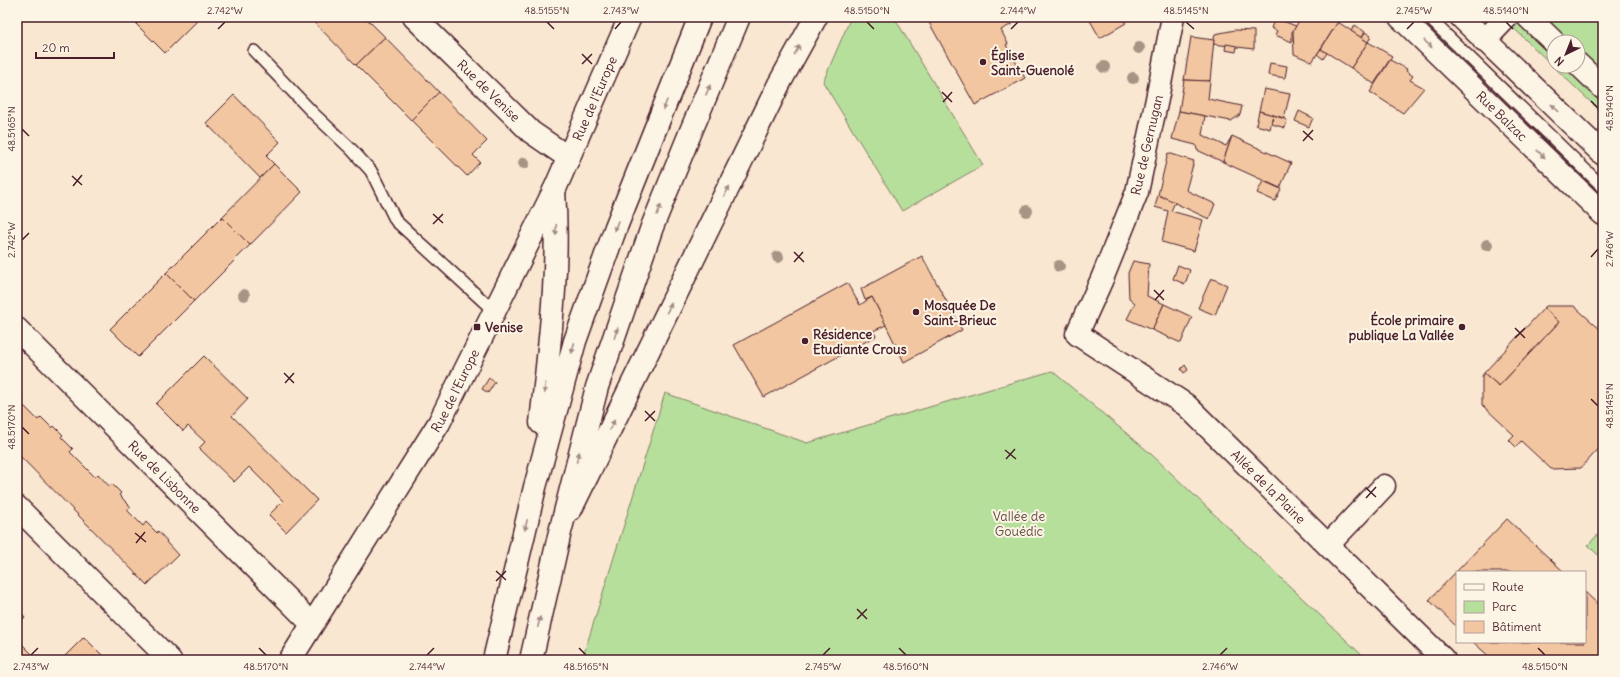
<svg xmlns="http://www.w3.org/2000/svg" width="1620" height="677" viewBox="0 0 1620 677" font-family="Delius,sans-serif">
<rect width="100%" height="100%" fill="#f9e7d1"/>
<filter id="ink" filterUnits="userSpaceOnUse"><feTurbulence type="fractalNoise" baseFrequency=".025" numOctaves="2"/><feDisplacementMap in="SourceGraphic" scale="8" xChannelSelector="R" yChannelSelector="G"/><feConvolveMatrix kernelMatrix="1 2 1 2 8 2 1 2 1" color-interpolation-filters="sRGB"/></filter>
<g filter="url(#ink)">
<g fill="#b7df9c" stroke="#807f64" fill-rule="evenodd">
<polygon points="851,17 894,17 983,165 902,211 823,82"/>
<path d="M1502,17H1603V114ZM1554,42H1578V66H1554Z"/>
<polygon points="1052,371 1150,453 1367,660 582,660 665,393 807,443"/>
<polygon points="1603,529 1603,560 1588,545"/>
</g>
<g fill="#f2c6a1" stroke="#4a1f2b">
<polygon points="143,17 201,17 165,53 136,24"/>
<polygon points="311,17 365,17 385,37 356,65 310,18"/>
<polygon points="926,17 1008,17 1012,24 1001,30 1008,44 1006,45 1025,78 975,105"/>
<polygon points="1088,17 1122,17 1126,23 1100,38"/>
<polygon points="1205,17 1224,17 1224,18 1205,19"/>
<polygon points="1302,17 1329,17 1338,22 1312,62 1294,54 1293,30"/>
<polygon points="1275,18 1296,26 1292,32 1292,42 1275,35 1277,31 1271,28"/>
<polygon points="1338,22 1368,42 1351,68 1321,49"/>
<polygon points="1355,25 1365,32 1362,38 1351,31"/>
<polygon points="1235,30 1254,31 1254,49 1213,44 1215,34"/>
<polygon points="1365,32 1371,36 1368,42 1362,38"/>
<polygon points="385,37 439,92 411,120 356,65"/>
<polygon points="1191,37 1214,40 1210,81 1184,80"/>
<polygon points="1368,42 1392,56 1374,84 1351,68"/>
<polygon points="1226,44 1237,46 1236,52 1225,50"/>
<polygon points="1321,49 1327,53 1323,59 1317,54"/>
<polygon points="1390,60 1407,69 1406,71 1413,76 1410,80 1424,88 1403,113 1370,92"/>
<polygon points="1270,63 1287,66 1285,78 1268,75"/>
<polygon points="1184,80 1210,81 1208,99 1242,106 1240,115 1231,121 1179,111"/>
<polygon points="1264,89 1290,94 1284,118 1259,111"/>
<polygon points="439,92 487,141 473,155 480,162 467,176 411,120"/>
<polygon points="234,95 280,142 266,156 274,164 260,178 206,123"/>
<polygon points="1179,111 1205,116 1202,135 1226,146 1232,136 1223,162 1197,150 1196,145 1172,139"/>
<polygon points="1259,111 1273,115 1270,129 1256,125"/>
<polygon points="1299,111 1313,118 1309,127 1295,121"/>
<polygon points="1273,115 1287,120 1285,128 1272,124"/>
<polygon points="1232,136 1291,163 1280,188 1223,162"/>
<polygon points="1168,153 1194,161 1186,190 1215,204 1209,219 1158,195"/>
<polygon points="274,164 302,192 250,245 222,217"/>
<polygon points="1263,181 1281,189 1275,201 1257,193"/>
<polygon points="1158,195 1175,202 1171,211 1203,220 1194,251 1162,242 1168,211 1155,207"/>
<polygon points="222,217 250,245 194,301 166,273"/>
<polygon points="922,256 962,330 904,362 872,297 865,300 861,289"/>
<polygon points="1133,261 1149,264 1147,296 1164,304 1152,330 1127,319 1135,303 1129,298 1128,273"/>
<polygon points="1178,265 1190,270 1185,284 1173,279"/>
<polygon points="166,273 194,301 138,357 110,329"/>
<polygon points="1211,278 1227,285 1215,315 1198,308"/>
<polygon points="847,283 860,305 872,297 886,325 873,331 876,336 764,397 734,345"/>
<polygon points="1164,304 1192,317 1181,343 1152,330"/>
<polygon points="1546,306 1574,306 1603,332 1603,444 1581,468 1551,469 1521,441 1516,447 1509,440 1514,435 1482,405 1482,376 1484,373 1499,386 1559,322 1544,308"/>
<polygon points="1544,308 1559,322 1499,386 1484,373"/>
<polygon points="204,356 248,399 232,416 317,500 286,532 269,515 283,501 249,467 234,482 199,448 205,442 188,426 183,431 156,404"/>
<polygon points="1185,365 1188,370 1184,373 1181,369"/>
<polygon points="489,378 495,382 488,393 482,389"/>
<polygon points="17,392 24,399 21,403 38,420 41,417 52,428 54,426 63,435 61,437 73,449 70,452 95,477 98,474 109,486 112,484 121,493 119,495 131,507 127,510 143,526 146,522 157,533 158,531 167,541 166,542 178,555 147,585 17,453"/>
<polygon points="1507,519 1564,572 1457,572 1457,627 1429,600"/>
<polygon points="1585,592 1603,609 1603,660 1493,660 1473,642 1585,642"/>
<polygon points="17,608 25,617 17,625"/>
<polygon points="84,637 107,660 61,660"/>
<polygon points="17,639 38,660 17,660"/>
</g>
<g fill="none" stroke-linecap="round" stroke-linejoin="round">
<g stroke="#4a1f2b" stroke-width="14">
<g id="service">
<polyline points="1428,17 1603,187"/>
<polyline points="254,51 314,114 352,150 371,171 396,221 494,311"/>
</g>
</g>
<g stroke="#4a1f2b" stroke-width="25">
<g id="minor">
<path id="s1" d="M414,17L531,132L569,158"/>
<path id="s2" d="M1173,17L1157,99L1137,192L1102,279L1077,334L1186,405L1444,660"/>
<polyline points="1528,17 1554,42"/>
<polyline points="1484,41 1507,17"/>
<polyline points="1578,64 1603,88"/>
<path id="s3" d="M17,329L312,624"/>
<polyline points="1328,545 1384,486"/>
<path id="s4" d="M290,660L439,423L554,191"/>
</g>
</g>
<g stroke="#4a1f2b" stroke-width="25">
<g id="tertiary">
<path id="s5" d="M1400,17L1603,214"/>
<polyline points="1461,17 1603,154"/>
<path id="s6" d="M554,191L630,17"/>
<polyline points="17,507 170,660"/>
<polyline points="571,509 779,84 816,17"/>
</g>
</g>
<g stroke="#4a1f2b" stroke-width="25">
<g id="trunk">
<path d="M541,423C549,346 560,269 554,191"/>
<polyline points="494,660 535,487 575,341 616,227 700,17"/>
<polyline points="531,660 559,536 597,387 652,227 691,131 739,17"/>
</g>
</g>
<use href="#service" stroke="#fcf5e5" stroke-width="11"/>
<use href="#minor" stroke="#fcf5e5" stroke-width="22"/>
<use href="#tertiary" stroke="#fcf5e5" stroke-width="22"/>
<use href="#trunk" stroke="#fcf5e5" stroke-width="22"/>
</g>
<g fill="#a89385">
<circle cx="1139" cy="48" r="6"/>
<circle cx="1104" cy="67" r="6"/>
<circle cx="1133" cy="78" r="6"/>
<circle cx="524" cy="163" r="6"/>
<circle cx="1027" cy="211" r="6"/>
<circle cx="1487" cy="245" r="6"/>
<circle cx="778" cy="257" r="6"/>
<circle cx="1059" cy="266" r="6"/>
<circle cx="244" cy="295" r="6"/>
</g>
<defs><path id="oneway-solid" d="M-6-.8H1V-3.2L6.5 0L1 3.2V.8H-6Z"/></defs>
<g fill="#a38a88">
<use href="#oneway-solid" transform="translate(1428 44) rotate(44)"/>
<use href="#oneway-solid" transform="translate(797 50) rotate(-61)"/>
<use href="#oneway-solid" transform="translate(708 90) rotate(-67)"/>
<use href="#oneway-solid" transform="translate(665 105) rotate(112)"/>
<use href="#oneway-solid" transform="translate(1555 108) rotate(-136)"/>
<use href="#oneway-solid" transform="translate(1541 154) rotate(44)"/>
<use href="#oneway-solid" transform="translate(727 191) rotate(-64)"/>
<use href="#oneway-solid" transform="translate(659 210) rotate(-68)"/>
<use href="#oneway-solid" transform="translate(616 226) rotate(111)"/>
<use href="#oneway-solid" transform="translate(556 230) rotate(92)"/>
<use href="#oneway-solid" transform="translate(669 308) rotate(-63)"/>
<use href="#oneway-solid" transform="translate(616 333) rotate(-71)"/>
<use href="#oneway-solid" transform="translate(573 348) rotate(105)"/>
<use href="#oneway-solid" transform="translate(545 388) rotate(96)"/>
<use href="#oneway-solid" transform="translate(612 425) rotate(-64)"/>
<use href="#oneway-solid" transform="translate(578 457) rotate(-75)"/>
<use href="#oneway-solid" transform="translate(526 525) rotate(103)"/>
<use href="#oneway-solid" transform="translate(539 622) rotate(-77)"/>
</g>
</g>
<path fill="none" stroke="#4a1f2b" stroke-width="1.5" d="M547,22L554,29M867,22L874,29M1186,22L1194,29M1506,22L1513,29M218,29L225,22M615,29L621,22M1011,29L1018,22M1407,29L1414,22M582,54L592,64M582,64L592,54M942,92L952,102M1591,101L1598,108M943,102L952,92M22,129L29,136M1303,131L1313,140M1303,141L1313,130M72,176L82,185M73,186L82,175M433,214L443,223M433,224L443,214M22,240L29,233M794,252L804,262M1591,257L1598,249M794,262L803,252M1154,290L1164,300M1155,300L1164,290M1515,328L1525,338M1515,338L1525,328M284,373L294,383M285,383L294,373M1591,399L1598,406M645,411L655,421M645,421L655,411M22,427L29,434M1005,450L1016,459M1006,459L1015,449M1366,488L1376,497M1366,498L1376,487M135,533L146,542M136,543L145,532M496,571L506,580M496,581L506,571M857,609L867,619M857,619L867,609M259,648L266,655M579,648L586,655M899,648L906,655M1538,648L1545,655M31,655L38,648M427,655L434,648M823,655L830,648M1220,655L1227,648"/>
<g fill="#4a1f2b" stroke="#fcf5e5" stroke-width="1.5">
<circle cx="983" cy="62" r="4"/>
<circle cx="916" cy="312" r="4"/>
<rect x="473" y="323" width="8" height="8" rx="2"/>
<circle cx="1462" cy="327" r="4"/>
<circle cx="805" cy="341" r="4"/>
</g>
<g text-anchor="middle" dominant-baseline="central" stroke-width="4" stroke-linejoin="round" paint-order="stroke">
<g font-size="13" font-weight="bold" fill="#4a1f2b" stroke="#fcf5e5" text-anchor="start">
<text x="991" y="55">Église<tspan x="991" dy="15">Saint-Guenolé</tspan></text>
<text x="924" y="305">Mosquée De<tspan x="924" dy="15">Saint-Brieuc</tspan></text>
<text x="1454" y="320" text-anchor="end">École primaire<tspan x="1454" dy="15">publique La Vallée</tspan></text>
<text x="485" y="327">Venise</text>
<text x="813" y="334">Résidence<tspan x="813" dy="15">Etudiante Crous</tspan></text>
</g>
<g font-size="13" fill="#4a1f2b" stroke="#fcf5e5">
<text stroke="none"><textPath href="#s1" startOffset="105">Rue de Venise</textPath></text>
<text stroke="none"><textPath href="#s6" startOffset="101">Rue de l'Europe</textPath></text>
<text stroke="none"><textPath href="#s5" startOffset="142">Rue Balzac</textPath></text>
<text transform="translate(1147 145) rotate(-77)">Rue de Gernugan</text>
<text stroke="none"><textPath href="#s4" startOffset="316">Rue de l'Europe</textPath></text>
<text stroke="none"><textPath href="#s3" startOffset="209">Rue de Lisbonne</textPath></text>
<text stroke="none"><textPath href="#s2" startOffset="579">Allée de la Plaine</textPath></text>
</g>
<g font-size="13" fill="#654f47" stroke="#fcf5e5">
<text x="1019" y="516">Vallée de<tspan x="1019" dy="15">Gouédic</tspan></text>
</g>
</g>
<rect width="1620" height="677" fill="none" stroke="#fcf5e5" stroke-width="44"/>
<rect x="1456" y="571" width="130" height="72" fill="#fcf5e5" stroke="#b59f9b"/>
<rect x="1464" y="584" width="20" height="6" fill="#fcf5e5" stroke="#b59f9b"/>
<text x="1492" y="591" font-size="12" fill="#4a1f2b">Route</text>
<rect x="1464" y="601" width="20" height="12" fill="#b7df9c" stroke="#b59f9b"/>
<text x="1492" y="611" font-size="12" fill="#4a1f2b">Parc</text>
<rect x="1464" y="621" width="20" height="12" fill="#f2c6a1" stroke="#b59f9b"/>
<text x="1492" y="631" font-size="12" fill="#4a1f2b">Bâtiment</text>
<g transform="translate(1566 54) rotate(223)"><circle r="19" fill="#fcf5e5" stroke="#b59f9b"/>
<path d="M0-3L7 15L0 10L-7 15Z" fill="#4a1f2b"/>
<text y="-6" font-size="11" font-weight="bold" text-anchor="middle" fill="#4a1f2b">N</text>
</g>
<path d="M36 52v6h78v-6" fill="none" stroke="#4a1f2b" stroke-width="2"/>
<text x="42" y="52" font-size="12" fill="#4a1f2b" stroke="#fcf5e5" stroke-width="3" paint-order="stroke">20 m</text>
<rect x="22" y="22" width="1576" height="633" fill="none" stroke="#4a1f2b" stroke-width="1.5"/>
<g font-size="10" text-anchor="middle" fill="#4a1f2b">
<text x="225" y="14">2.742°W</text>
<text x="547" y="14">48.5155°N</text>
<text x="621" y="14">2.743°W</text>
<text x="867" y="14">48.5150°N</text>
<text x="1018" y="14">2.744°W</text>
<text x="1186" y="14">48.5145°N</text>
<text x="1414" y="14">2.745°W</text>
<text x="1506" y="14">48.5140°N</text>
<text transform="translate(1609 108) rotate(-90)" y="4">48.5140°N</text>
<text transform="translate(11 129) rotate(-90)" y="4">48.5165°N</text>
<text transform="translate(11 240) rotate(-90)" y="4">2.742°W</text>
<text transform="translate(1609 249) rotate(-90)" y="4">2.746°W</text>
<text transform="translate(1609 406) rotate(-90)" y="4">48.5145°N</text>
<text transform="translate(11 427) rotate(-90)" y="4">48.5170°N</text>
<text x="31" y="670">2.743°W</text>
<text x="266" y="670">48.5170°N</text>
<text x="427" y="670">2.744°W</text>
<text x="586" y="670">48.5165°N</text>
<text x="823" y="670">2.745°W</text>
<text x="906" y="670">48.5160°N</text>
<text x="1220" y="670">2.746°W</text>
<text x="1545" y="670">48.5150°N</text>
</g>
</svg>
